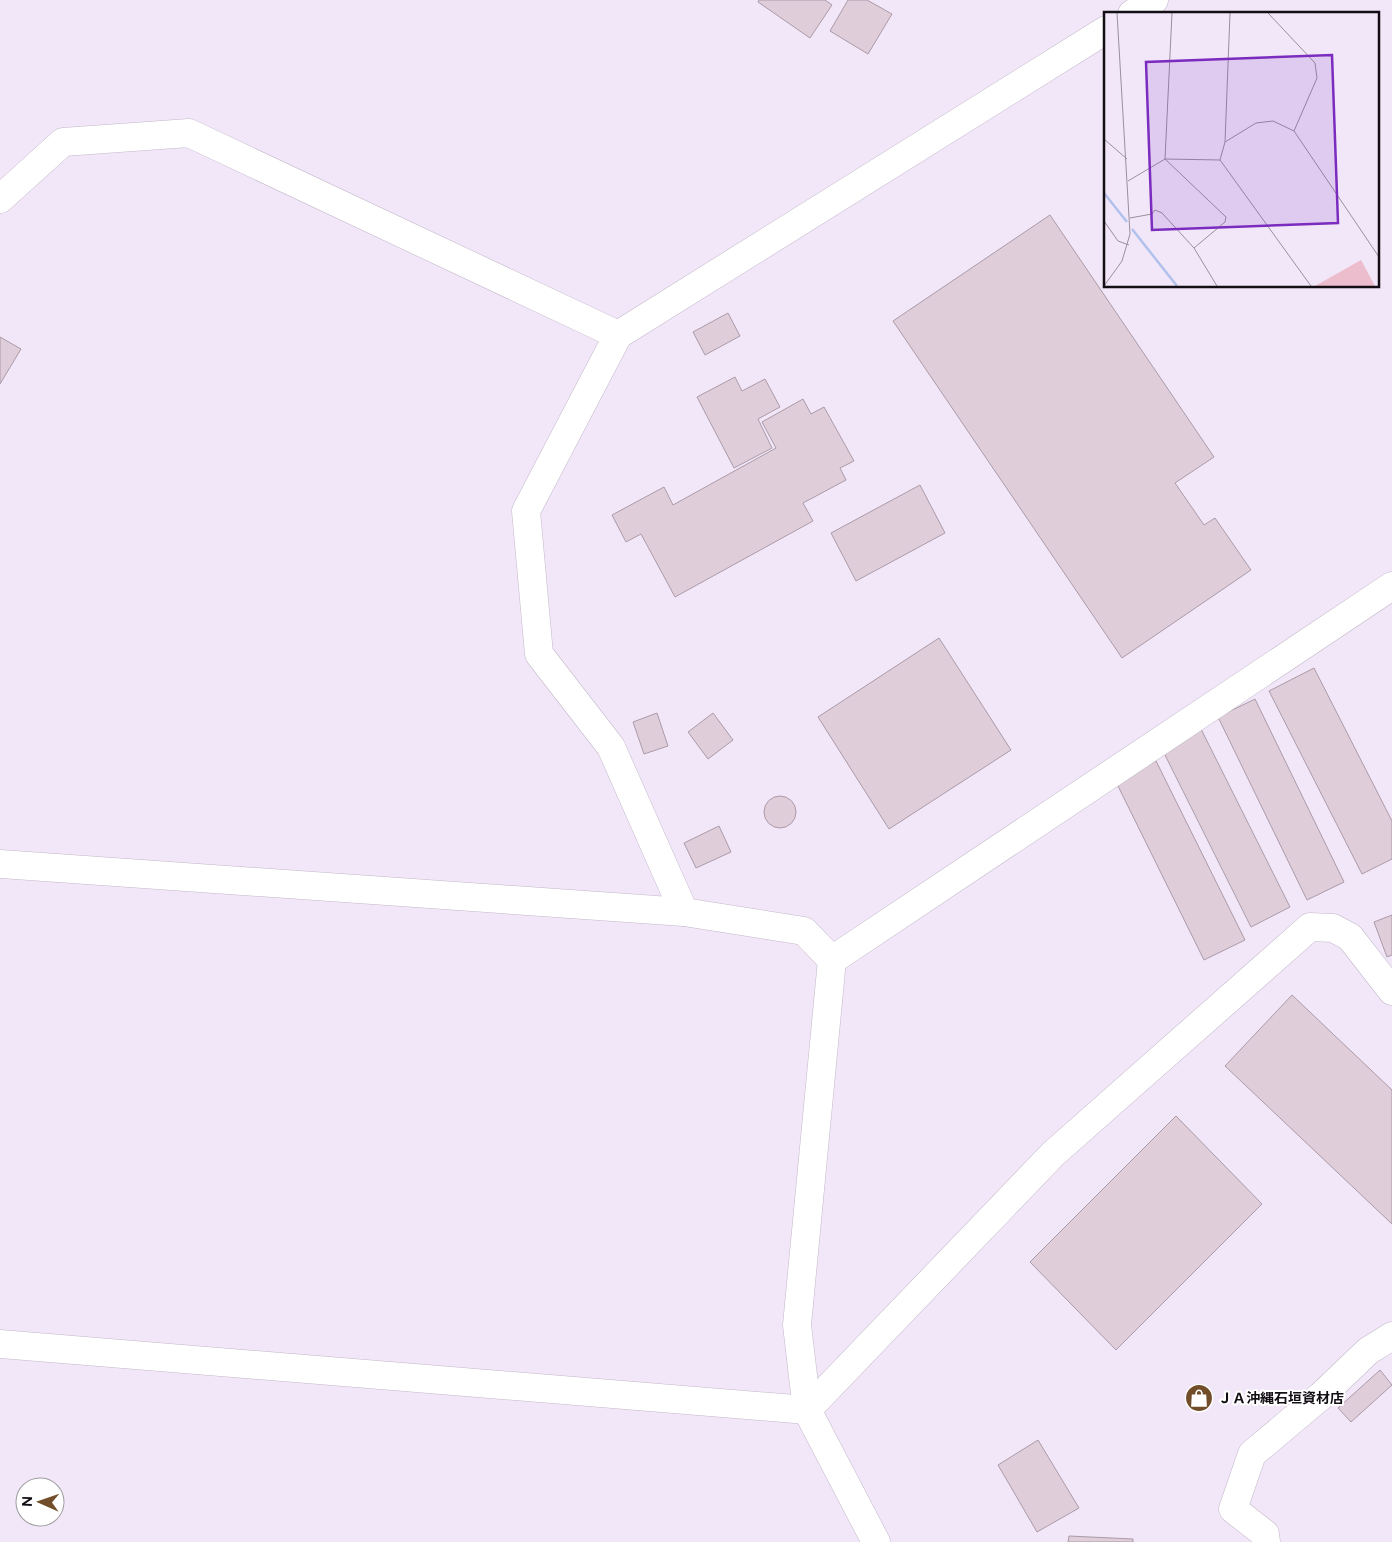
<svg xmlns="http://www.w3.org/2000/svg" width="1392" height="1542" viewBox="0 0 1392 1542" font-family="Figtree,'Noto Sans JP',sans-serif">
<rect width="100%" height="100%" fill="#f2e7f9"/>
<g fill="#dfcdda" stroke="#ab9aa7">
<polygon points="759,0 825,0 832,5 810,38 758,2"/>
<polygon points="848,0 867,0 892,14 868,54 830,31"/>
<polygon points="1050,215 1214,457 1175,483 1204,525 1215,518 1251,570 1122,658 893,321"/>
<polygon points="728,313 740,336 705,355 693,332"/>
<polygon points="0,337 21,349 0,384"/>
<polygon points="735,377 742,391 765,379 780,407 758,419 772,448 734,468 697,397"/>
<polygon points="803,399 811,414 824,407 854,461 840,468 846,480 803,503 813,521 675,597 641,534 626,542 612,515 664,487 673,505 776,448 762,422"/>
<polygon points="920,485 945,533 856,581 831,533"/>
<polygon points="939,638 1011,750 889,829 818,717"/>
<polygon points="1314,668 1392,821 1392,859 1362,874 1269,691"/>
<polygon points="1255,699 1344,882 1307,900 1218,717"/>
<polygon points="657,713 668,746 644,754 633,722"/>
<polygon points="713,713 733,740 708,759 688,732"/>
<polygon points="1201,729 1290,907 1251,927 1162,749"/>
<polygon points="1156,761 1245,940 1204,960 1116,782"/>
<circle cx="780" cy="812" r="16"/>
<polygon points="719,826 731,852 696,868 684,843"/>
<polygon points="1392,915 1392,955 1387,957 1374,922"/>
<polygon points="1292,995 1392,1090 1392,1224 1225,1066"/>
<polygon points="1176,1116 1262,1204 1116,1350 1030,1262"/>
<polygon points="1380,1370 1392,1385 1351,1422 1338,1408"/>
<polygon points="1038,1440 1079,1508 1037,1532 998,1465"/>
<polygon points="1069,1536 1133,1539 1133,1542 1068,1542"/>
</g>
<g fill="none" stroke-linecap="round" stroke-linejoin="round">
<g stroke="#c3b8c9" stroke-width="29">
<g id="minor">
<polyline points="1132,14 1154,0"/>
<polyline points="0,199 63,142 189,133 618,335"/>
<polyline points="0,864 684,912 804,931 832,960 797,1325 807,1410 876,1542"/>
<polyline points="684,912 611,747 539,654 526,511 618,335 1106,30"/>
<polyline points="832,960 1392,586"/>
<polyline points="0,1344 807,1410"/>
<polyline points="807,1410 1053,1154 1310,927 1333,928 1350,937 1392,991"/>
<polyline points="1266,1542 1265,1534 1233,1509 1252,1454 1321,1396 1368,1351 1392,1336"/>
</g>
</g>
<use href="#minor" stroke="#fff" stroke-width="28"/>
</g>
<defs>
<g id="shop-disc" transform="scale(1.4375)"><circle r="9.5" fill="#724d29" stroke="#fff"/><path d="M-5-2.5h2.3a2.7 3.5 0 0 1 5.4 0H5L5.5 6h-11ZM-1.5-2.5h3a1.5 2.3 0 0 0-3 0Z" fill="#fff"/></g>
</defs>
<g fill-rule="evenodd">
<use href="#shop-disc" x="1199" y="1398"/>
</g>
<g text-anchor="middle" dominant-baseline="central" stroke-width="4" stroke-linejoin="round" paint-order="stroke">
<g font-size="14" font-weight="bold" fill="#120e14" stroke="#fff" text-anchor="start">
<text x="1218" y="1398">ＪＡ沖縄石垣資材店</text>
</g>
</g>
<g transform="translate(1104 12)">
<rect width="275" height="275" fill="#f2e7f9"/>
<path d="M257,248L271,274H211Z" fill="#ecbdcc"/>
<path fill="none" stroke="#b1c1ec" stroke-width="2.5" d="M0,181L23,210M28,217L73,274"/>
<path fill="none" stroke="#98909d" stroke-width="1" d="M164,1L211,51L213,66L190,119M0,127L23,147M121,130L152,111L169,109L190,119L275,245M61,147L68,1M61,147L122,205L121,210L90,236M116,148L207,274M116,148L121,130L126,1M24,169L61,147L116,148M26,206L48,202L51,198L58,201L90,236L113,274M0,209L14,229L25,233M0,274L18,249L26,222L13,1"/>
<path fill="#7b2cbf" fill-opacity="0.15" stroke="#7b2cbf" stroke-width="2.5" d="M228,43L234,211L48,218L42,50Z"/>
<rect width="275" height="275" fill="none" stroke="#120e14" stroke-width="2.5"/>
</g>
<g transform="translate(40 1502) rotate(272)"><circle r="24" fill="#ffffff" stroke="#a09fa1"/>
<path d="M0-4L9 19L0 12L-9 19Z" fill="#724d29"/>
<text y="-8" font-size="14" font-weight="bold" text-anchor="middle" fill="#120e14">N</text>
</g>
</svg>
